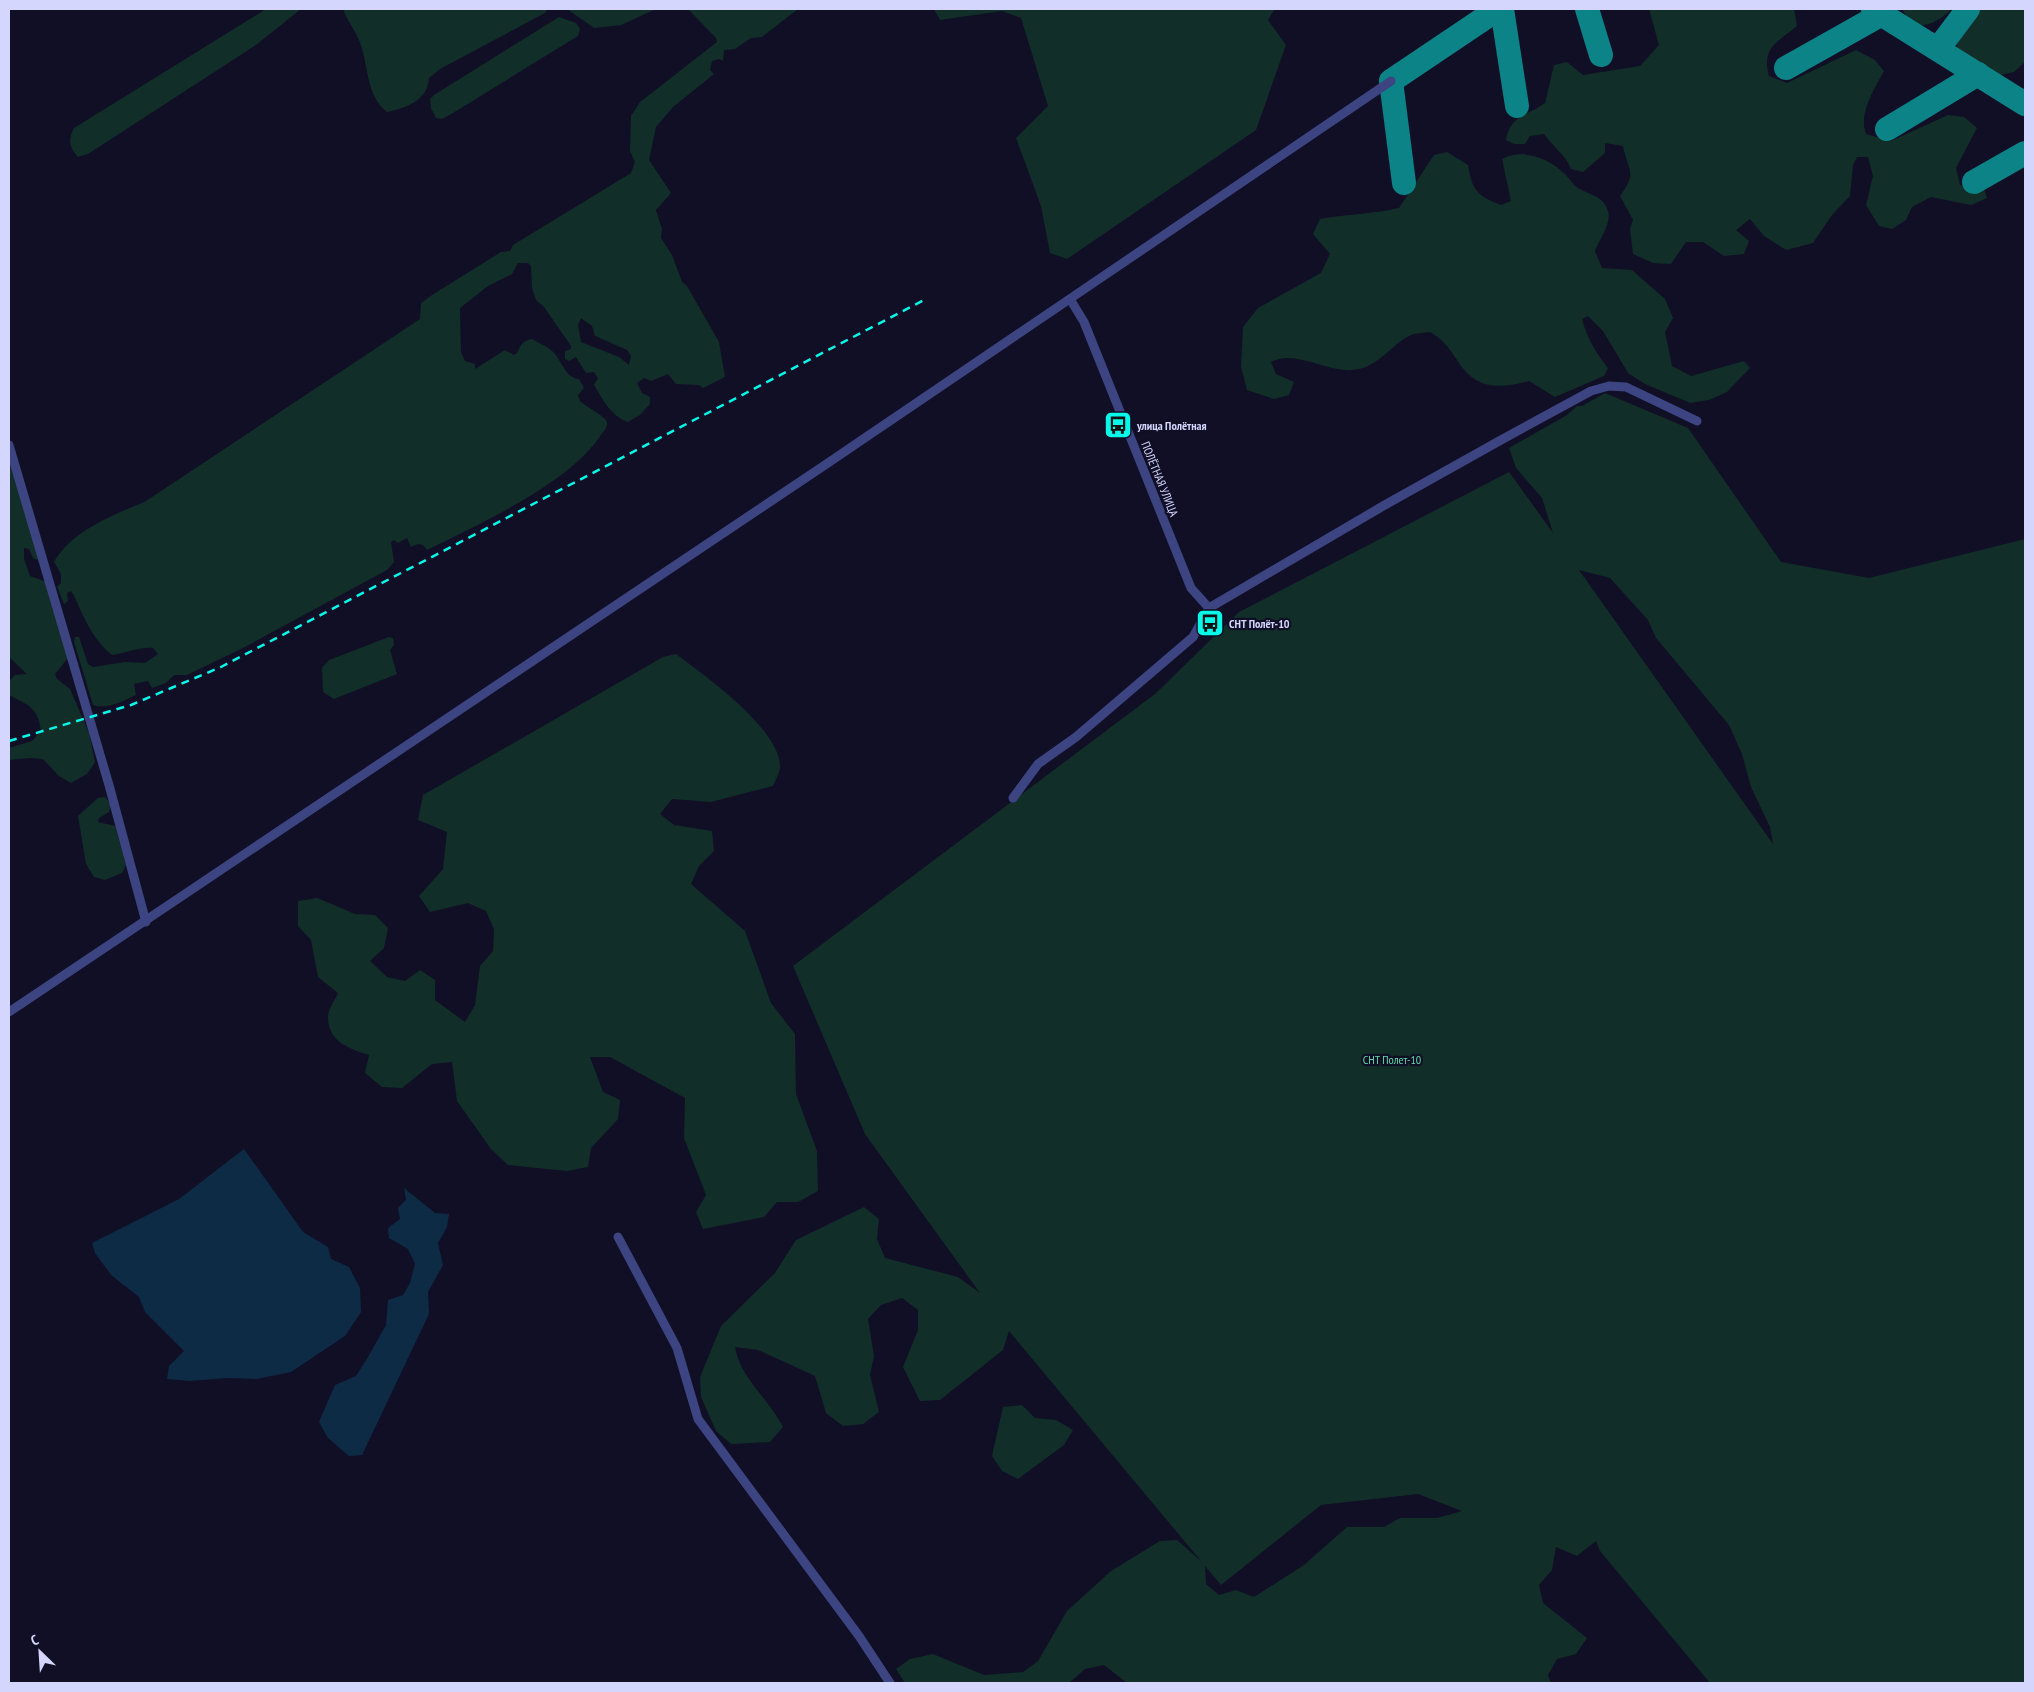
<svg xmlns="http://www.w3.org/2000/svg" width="2034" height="1692" viewBox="0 0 2034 1692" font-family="'PT Sans Narrow',sans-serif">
<rect width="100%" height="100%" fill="#100f25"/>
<g fill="#122e29" fill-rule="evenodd">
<path d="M266,9H301L256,45L88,154L78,157C69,147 68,140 74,128Z"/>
<path d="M343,9H548L545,13L440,69L429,78C428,100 407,108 387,112C365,95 369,64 359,40C354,29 347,20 343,9Z"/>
<polygon points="567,9 656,9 621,25 594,28"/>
<path d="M688,9H798L762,37L751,38L735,49L724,50L723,61L719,59L712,61L710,70L714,74L673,107L656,127L649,160L671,193L656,210L662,229L661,238L672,255L682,282L687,286L719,342L725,377L703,388L699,385L676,384L668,374L651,381L644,378L637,383L642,393L650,397V404L640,415L628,422C611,416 603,400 594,385L598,378L594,372L586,373L576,357L569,361L565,359V351L571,349V346L544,307L536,300L532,288L531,266L528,263H518L512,274L488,286L460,308L461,352L465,361L475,364V369L505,350L514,355L517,353C521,345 522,341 532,339C538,343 547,346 552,351C562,360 565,378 579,379L584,388L578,395L580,401C585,406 605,416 607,422C608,427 604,431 601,435C570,483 478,525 427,550L423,545L418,544L411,547L407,538L398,543L394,540L391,542L394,562L387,570L245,647L187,675H174L166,683L152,688L148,681L134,684L136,695C123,701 107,710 93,705L74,642L75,637H79L88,664L93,667L125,662L145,663L158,654L153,648C142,646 125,653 112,655C98,645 87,625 80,609C77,603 75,596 71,591L67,593L68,601L64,604L57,587L61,583V574L54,562C72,530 114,515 146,501L420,319L421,303L432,295L501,252L510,251L513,245L631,173L635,162L630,151L631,116L640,102L717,42L716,38ZM581,318L592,326L595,336L627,350L631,356L629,365L619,357L581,342L578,325Z"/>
<polygon points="934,9 1275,9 1268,20 1286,45 1256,130 1067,259 1050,253 1041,206 1016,138 1048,106 1021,18 1002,11 940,20"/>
<path d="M1649,9H1794L1797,26C1778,42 1761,47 1769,76L1787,83L1856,50L1875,60L1884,71C1874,90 1858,114 1866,134L1891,141L1948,115L1964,117L1977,128L1956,168L1960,185L1984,189L1987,198L1971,205L1931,197L1912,207L1906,220L1892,229L1879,226L1866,205L1873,176L1868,157H1857L1853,165L1850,196L1832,215L1813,243L1786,250L1764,236L1750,219L1736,230L1749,241L1744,254L1724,256L1703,242H1686L1671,264L1653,263L1633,254L1630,229L1633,220L1620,196C1638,171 1628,172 1623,146L1605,143V153L1583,172L1571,169C1566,155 1553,147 1544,134L1530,136L1525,144H1514L1506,140C1510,115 1527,116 1545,103L1554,65L1567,62L1583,75L1640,66L1659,45Z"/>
<path d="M1902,9H1951C1944,18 1923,31 1911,23C1907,20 1905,13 1902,9Z"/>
<polygon points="1973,9 2025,9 2025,62 2014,72 1995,76 1956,51 1960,26"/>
<polygon points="559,17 576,23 580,29 578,36 453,113 442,119 436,118 431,108 430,99 434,95"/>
<path d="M1447,152L1468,165C1472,190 1477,196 1501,205L1511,201L1502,159C1524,148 1548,158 1565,174C1570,179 1573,185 1578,188C1590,195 1604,196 1608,211C1612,223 1599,240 1595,251L1602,268L1632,270L1665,299L1673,318L1665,332L1672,366L1691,376L1744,361L1750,368L1727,392L1709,400L1690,403L1645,384L1628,373L1603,331L1588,316L1582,319C1587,338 1596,353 1608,368L1604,376L1555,397L1529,381C1498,389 1476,390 1457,360C1449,348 1443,339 1430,332C1424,333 1416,333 1411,335C1393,343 1381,364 1359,369C1330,376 1297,348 1271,362L1276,374L1294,382L1289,395L1274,399L1247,390L1241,367L1243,327L1258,308L1321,273L1330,254L1313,234L1320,219C1347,214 1373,214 1399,208L1434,155Z"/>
<path d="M1605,393L1688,428L1781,562L1869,578L2025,539V1683H1710L1600,1551L1596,1541L1577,1556L1556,1547L1552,1570L1539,1585L1543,1603L1587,1638L1576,1654L1557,1659L1548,1675L1551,1683H1127L1104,1665L1085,1669L1069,1683H905L896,1669L910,1659L933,1654L984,1675L1023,1672L1038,1661L1067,1611L1111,1571L1160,1541L1177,1540L1201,1561L1009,1331L1003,1350L940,1400L920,1401L903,1367L918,1330V1310L902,1298L881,1305L868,1319L874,1356L870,1375L879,1412L863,1424L843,1426L826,1413L815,1376L758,1350L735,1347C740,1378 769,1399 783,1427L770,1442L731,1444L716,1431L701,1397L700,1377L721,1326L775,1273L796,1240L864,1207L879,1219L877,1239L885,1258L958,1277L980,1293L865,1134L793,966L1155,694L1239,612L1509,472L1553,533L1542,498L1516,468L1509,448L1567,415L1577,406H1582ZM1579,570L1610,578L1648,620L1656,638L1729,725L1742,754L1751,787L1770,827L1773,844ZM1418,1494L1462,1511L1437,1518H1400L1384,1527H1347L1304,1565L1254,1597L1236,1590L1219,1595L1206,1584L1205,1566L1221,1585L1321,1505Z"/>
<path d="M9,460L39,557L37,560L33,558L29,549L24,548V559L30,576L47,582L68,658L55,674L57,679L70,689L89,733L95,762L87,774L71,783L59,776L43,759L30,758L9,760V748L32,741L41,731C38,707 28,705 9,695V681L15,675L27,674L9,657Z"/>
<polygon points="389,637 393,638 394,645 390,650 397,674 334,699 323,692 322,668 329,660"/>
<path d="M676,654C704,675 782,730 780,768C779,774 775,781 773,786L711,802L672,799L660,814L674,825L712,831L714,851L699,866L691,884L745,931L771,1003L795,1034L796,1094L817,1151L818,1191L798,1202H777L764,1217L703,1229L696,1212L706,1195L684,1138L685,1098L610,1057H590L603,1092L620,1100L618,1119L591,1148L588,1167L567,1171L508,1165L491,1149L457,1101L452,1062L432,1064L402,1088L382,1087L365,1073L369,1055C350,1049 329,1042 328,1019C327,1011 335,1000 338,993L318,977L311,940L298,926V901L317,898L355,914L375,915L388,928L384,948L370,961L387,977L405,981L420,970L435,980V1000L465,1022L475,1005L480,966L493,951L494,929L486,911L468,903L430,912L419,896L443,869L447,832L418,820L423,795L663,657Z"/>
<polygon points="105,797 111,804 109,812 99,818 98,822 115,826 126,865 122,873 105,880 94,877 86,864 78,816 98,798"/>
<polygon points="1022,1405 1035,1418 1056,1420 1073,1430 1064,1445 1018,1479 1002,1471 992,1456 1003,1407"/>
</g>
<g fill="#0d2b45">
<polygon points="244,1149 303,1232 328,1247 331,1259 349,1267 360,1288 361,1312 345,1336 291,1372 257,1379 228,1378 190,1381 167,1379 169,1366 184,1351 145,1312 139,1297 111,1275 95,1253 92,1243 179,1199"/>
<polygon points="404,1188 435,1213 449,1214 447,1227 438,1243 443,1265 428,1292 429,1314 362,1455 349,1456 328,1438 319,1422 335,1385 356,1376 368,1357 386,1325 388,1300 403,1295 410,1283 415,1264 408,1249 389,1238 388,1228 400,1219 398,1208 406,1200"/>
</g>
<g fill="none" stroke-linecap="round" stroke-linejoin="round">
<g stroke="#0c8387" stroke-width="24">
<polyline points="1502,9 1517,106"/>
<polyline points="1587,9 1601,55"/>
<polyline points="1873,9 2025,104"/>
<polyline points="1938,49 1968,9"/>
<polyline points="1786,68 1882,14"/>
<polyline points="1887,129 1978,74"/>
<polyline points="1974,182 2025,153"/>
<polyline points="1404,183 1391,81 1498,9"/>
</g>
<g stroke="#3c4482" stroke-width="9">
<polyline points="1070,299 1084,322 1191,588 1209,608"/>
<polyline points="9,445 109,785 146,922"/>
<polyline points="1013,798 1038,764 1076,737 1193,637 1209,608 1383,506 1501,440 1591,391 1609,386 1626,387 1697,421"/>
<polyline points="9,1012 822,467 1391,81"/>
<polyline points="618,1237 677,1348 698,1419 859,1636 890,1683"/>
</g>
<polyline stroke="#07f7e9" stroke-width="2.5" stroke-dasharray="8 6" stroke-linecap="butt" points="9,741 131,705 221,667 924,300"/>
</g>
<defs>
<g id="bus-square" transform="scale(1.4375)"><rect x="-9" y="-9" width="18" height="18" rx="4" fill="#07f7e9" stroke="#100f25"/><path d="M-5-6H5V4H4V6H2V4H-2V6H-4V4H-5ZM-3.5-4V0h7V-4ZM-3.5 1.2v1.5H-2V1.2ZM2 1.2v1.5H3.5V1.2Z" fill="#111"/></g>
</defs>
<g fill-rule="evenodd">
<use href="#bus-square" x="1118" y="425"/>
<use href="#bus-square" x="1210" y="623"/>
</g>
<g text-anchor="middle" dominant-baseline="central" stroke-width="4.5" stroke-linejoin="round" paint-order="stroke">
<g font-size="12" font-weight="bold" fill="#d4d6fe" stroke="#100f25" text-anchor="start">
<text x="1137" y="425">улица Полётная</text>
<text x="1229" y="623">СНТ Полёт-10</text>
</g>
<g font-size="12" fill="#d4d6fe" stroke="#100f25">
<text transform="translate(1160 479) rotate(68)">ПОЛЁТНАЯ УЛИЦА</text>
</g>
<g font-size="12" fill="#61dcaa" stroke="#100f25">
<text x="1392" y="1059">СНТ Полет-10</text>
</g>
</g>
<rect width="2034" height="1692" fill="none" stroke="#d4d6fe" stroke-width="20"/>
<g transform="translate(40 1652) rotate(335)" stroke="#100f25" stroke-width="4" paint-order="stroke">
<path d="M0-4L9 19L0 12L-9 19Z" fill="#d4d6fe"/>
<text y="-8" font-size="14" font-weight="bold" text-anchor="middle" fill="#d4d6fe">С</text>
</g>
</svg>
